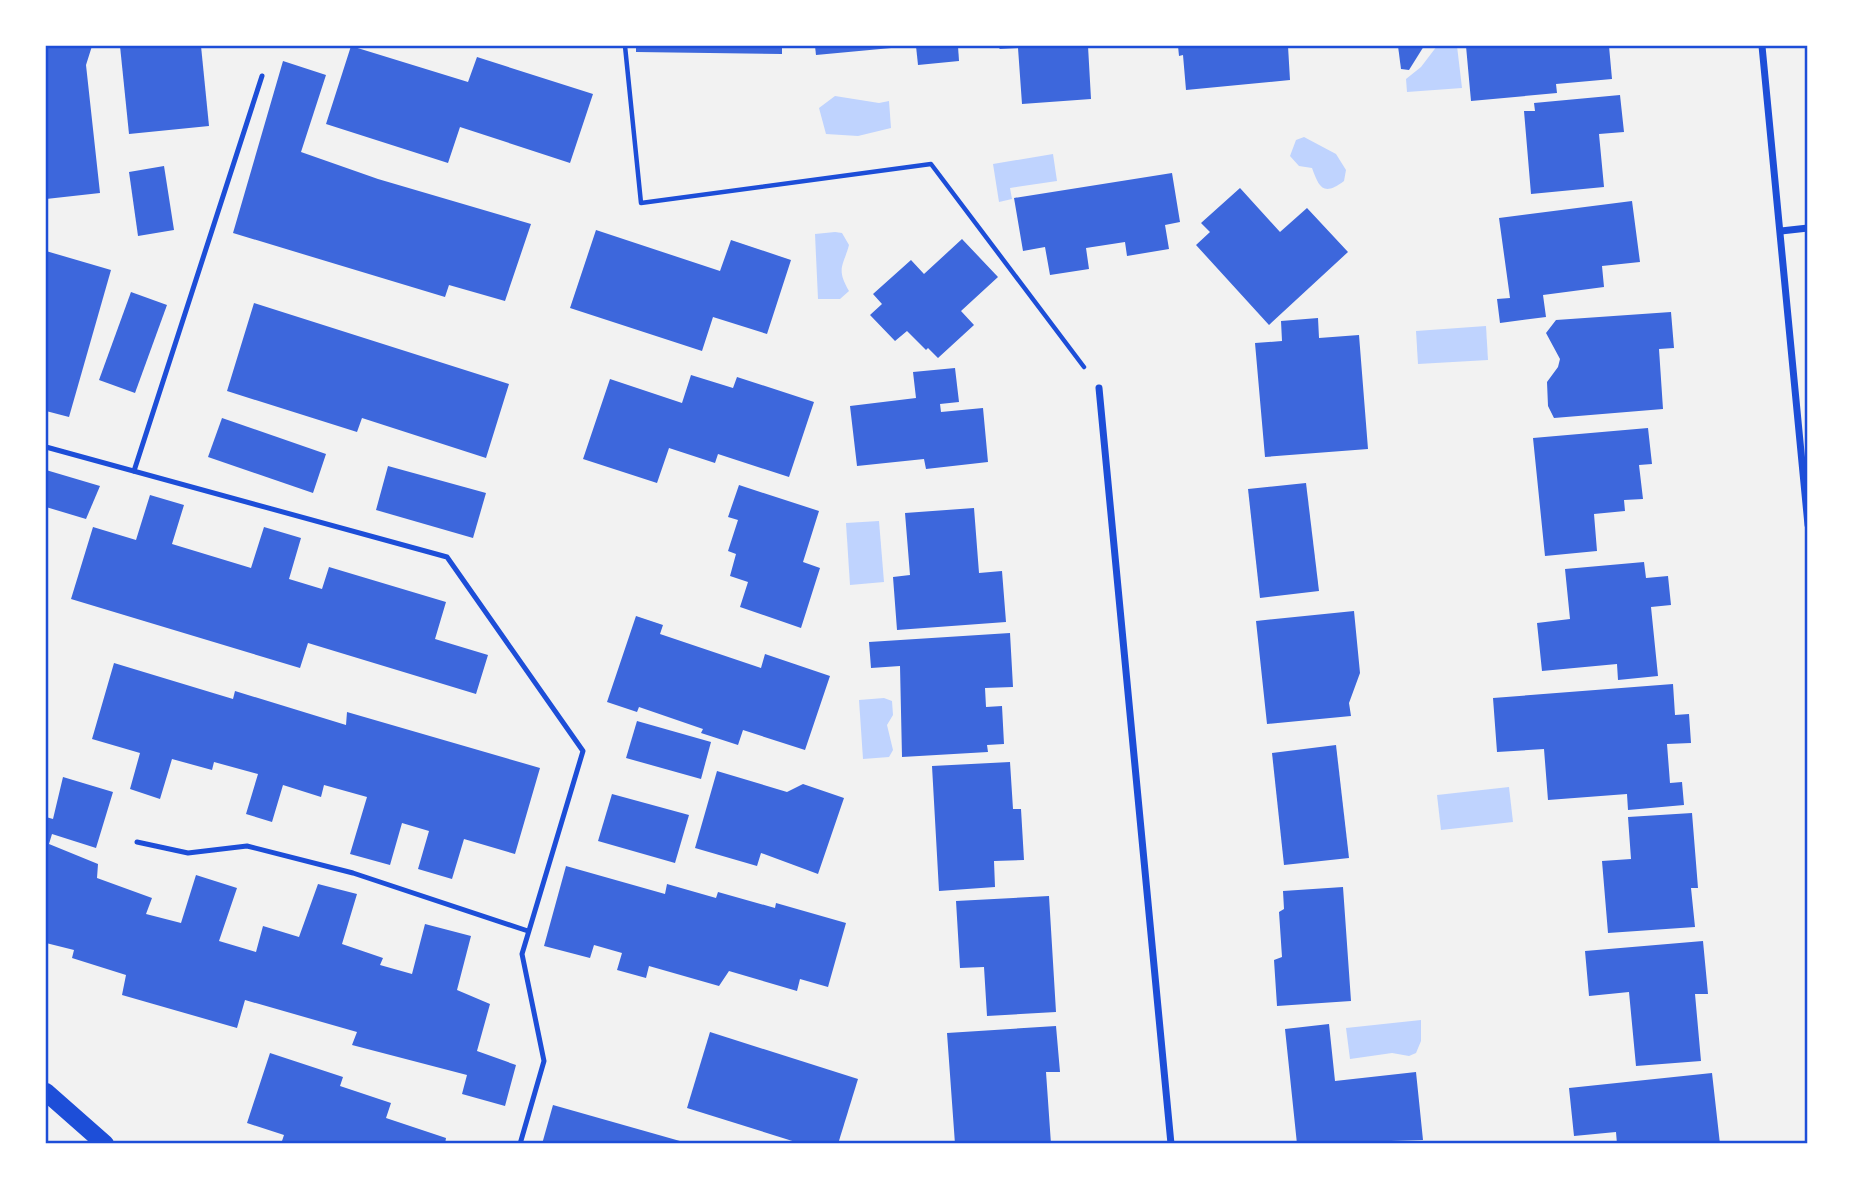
<svg xmlns="http://www.w3.org/2000/svg" width="1853" height="1189" viewBox="0 0 1853 1189" font-family="Rubik,sans-serif">
<rect width="100%" height="100%" fill="#f2f2f2"/>
<g fill="#bfd3fe">
<polygon points="1437,46 1457,46 1462,88 1407,92 1406,79 1421,67"/>
<polygon points="835,96 879,103 889,101 891,128 858,136 826,134 819,108"/>
<path d="M1304,137L1336,154L1346,170L1344,181C1323,197 1319,187 1312,168L1299,166L1290,156L1296,140Z"/>
<polygon points="1053,154 1057,181 1010,188 1012,199 999,202 993,164"/>
<path d="M835,232L842,233L849,245C843,267 836,268 849,291L840,299H818L815,234Z"/>
<polygon points="1486,326 1488,360 1418,364 1416,331"/>
<polygon points="879,521 884,582 850,585 846,523"/>
<polygon points="884,698 892,701 893,715 887,725 893,750 889,757 863,759 859,700"/>
<polygon points="1509,787 1513,822 1441,830 1437,795"/>
<polygon points="1421,1020 1421,1041 1416,1053 1409,1056 1392,1053 1350,1059 1346,1028"/>
</g>
<g fill="#3d67dc">
<polygon points="46,46 92,46 86,65 100,193 46,199"/>
<polygon points="120,46 201,46 209,126 129,134"/>
<polygon points="351,46 468,82 477,57 593,94 570,163 460,127 448,163 326,124"/>
<polygon points="636,46 782,46 782,54 636,52"/>
<polygon points="815,46 902,46 902,47 816,55"/>
<polygon points="916,46 958,46 959,61 918,65"/>
<polygon points="997,46 1088,46 1091,99 1022,104 1018,48 1000,49"/>
<polygon points="1178,46 1288,46 1290,80 1186,90 1183,55 1179,56"/>
<polygon points="1398,46 1424,46 1409,70 1401,69"/>
<polygon points="1466,46 1609,46 1612,79 1556,84 1557,93 1471,101"/>
<polygon points="283,61 326,75 301,152 378,179 531,224 505,301 449,285 445,297 233,233"/>
<polygon points="1620,95 1624,132 1599,134 1604,187 1531,194 1524,111 1535,111 1534,103"/>
<polygon points="164,166 174,230 138,236 129,172"/>
<polygon points="1172,173 1180,222 1165,225 1169,249 1127,256 1125,242 1086,248 1089,269 1050,275 1045,247 1023,251 1014,198"/>
<polygon points="1240,188 1280,232 1307,208 1348,252 1269,325 1196,245 1210,232 1201,223"/>
<polygon points="1632,201 1640,262 1602,266 1604,287 1543,295 1546,317 1500,323 1497,299 1510,298 1499,218"/>
<polygon points="596,230 720,271 731,240 791,260 767,334 713,317 702,351 570,308"/>
<polygon points="962,239 998,277 961,311 974,325 938,358 928,348 926,350 907,331 895,341 870,315 882,304 873,294 911,260 924,274"/>
<polygon points="46,251 111,270 69,417 46,411"/>
<polygon points="131,292 167,305 135,393 99,380"/>
<polygon points="254,303 509,384 486,458 362,418 357,432 227,391"/>
<polygon points="1671,312 1674,348 1659,349 1663,409 1554,418 1548,406 1547,382 1558,367 1560,359 1546,333 1556,320"/>
<polygon points="1318,318 1319,338 1359,335 1368,449 1265,457 1255,343 1282,341 1281,321"/>
<polygon points="955,368 959,402 940,404 941,412 983,408 988,462 926,469 924,459 857,466 850,406 916,398 913,372"/>
<polygon points="691,375 733,388 737,377 814,402 789,477 718,454 715,463 669,448 657,483 583,459 610,379 682,403"/>
<polygon points="222,418 326,454 313,493 208,457"/>
<polygon points="1648,428 1652,464 1639,465 1643,499 1624,500 1625,511 1594,514 1597,551 1545,556 1533,438"/>
<polygon points="388,466 486,493 473,538 376,510"/>
<polygon points="46,470 100,486 86,519 46,507"/>
<polygon points="1306,483 1319,591 1260,598 1248,489"/>
<polygon points="739,485 819,511 803,562 820,568 801,628 740,607 748,582 730,576 736,554 728,551 738,520 728,517"/>
<polygon points="150,495 184,505 172,544 251,568 264,527 301,538 289,579 322,589 329,567 446,602 435,639 488,655 476,694 308,643 300,668 71,599 93,527 136,540"/>
<polygon points="974,508 979,573 1002,571 1006,622 897,630 893,577 910,575 905,513"/>
<polygon points="1644,562 1646,578 1668,576 1671,605 1651,607 1658,676 1618,680 1617,664 1542,671 1537,623 1570,619 1565,569"/>
<polygon points="1354,611 1360,673 1349,703 1351,716 1267,724 1256,621"/>
<polygon points="636,616 663,625 660,634 761,668 765,654 830,676 805,750 743,730 738,745 701,733 703,729 639,707 637,712 607,702"/>
<polygon points="1010,633 1013,687 985,688 986,707 1002,706 1004,744 987,745 988,752 902,757 900,666 871,668 869,642"/>
<polygon points="114,663 233,699 235,691 346,725 347,712 540,768 515,854 464,839 452,879 418,869 429,831 402,823 390,865 350,854 367,797 324,785 321,797 283,785 272,822 246,814 258,774 214,762 212,770 172,759 160,799 130,789 140,753 92,739"/>
<polygon points="1673,684 1675,715 1689,714 1691,743 1667,744 1670,783 1682,782 1684,805 1628,810 1627,794 1548,800 1544,749 1497,752 1493,698"/>
<polygon points="637,721 711,742 701,779 626,758"/>
<polygon points="1336,745 1349,858 1284,865 1272,753"/>
<polygon points="1010,762 1013,809 1021,809 1024,860 994,861 995,887 939,891 932,766"/>
<polygon points="717,771 787,792 803,784 844,798 818,874 761,853 757,866 695,848"/>
<polygon points="63,777 113,792 96,848 52,834 49,844 98,864 97,878 152,898 146,914 181,923 196,875 237,888 219,941 256,952 263,926 299,937 318,884 357,894 342,944 383,958 380,965 412,974 425,924 471,936 457,990 490,1004 477,1051 516,1065 505,1106 462,1094 467,1075 352,1045 357,1032 245,1000 237,1028 122,995 126,975 72,958 74,950 46,943 46,817 53,819"/>
<polygon points="612,794 689,815 675,863 598,841"/>
<polygon points="1692,813 1698,888 1691,888 1695,927 1608,933 1602,861 1631,859 1628,817"/>
<polygon points="566,866 665,894 667,884 716,898 718,892 775,908 776,903 846,923 828,987 800,979 797,991 729,971 719,986 649,966 646,978 617,970 622,953 594,945 590,958 544,946"/>
<polygon points="1343,887 1351,1001 1277,1006 1274,960 1282,957 1279,912 1284,909 1283,891"/>
<polygon points="1049,896 1056,1012 987,1016 984,967 960,968 956,901"/>
<polygon points="1703,941 1708,994 1695,994 1701,1061 1636,1066 1629,992 1589,996 1585,951"/>
<polygon points="1329,1024 1335,1081 1416,1072 1423,1140 1297,1144 1285,1029"/>
<polygon points="1056,1026 1060,1072 1046,1072 1051,1144 955,1144 947,1033"/>
<polygon points="710,1032 858,1079 838,1144 802,1144 687,1108"/>
<polygon points="270,1053 343,1077 340,1086 391,1103 386,1118 446,1138 445,1144 281,1144 284,1135 247,1123"/>
<polygon points="1712,1073 1720,1144 1617,1144 1616,1132 1574,1136 1569,1088"/>
<polygon points="553,1105 687,1143 686,1144 542,1144"/>
</g>
<g fill="none" stroke-linecap="round" stroke-linejoin="round">
<polyline stroke="#1d4ed8" stroke-width="4.5" points="625,46 641,203 931,164 1084,367"/>
<g stroke="#1d4ed8" stroke-width="5">
<polyline points="46,447 447,557 583,751 522,954 544,1061 520,1144"/>
<polyline points="134,471 262,76"/>
<polyline points="137,842 188,853 247,846 353,873 528,931"/>
</g>
<g stroke="#1d4ed8" stroke-width="7">
<polyline points="1762,46 1808,525"/>
<polyline points="1781,231 1808,228"/>
<polyline points="1099,388 1171,1144"/>
</g>
<polyline stroke="#1d4ed8" stroke-width="18" points="46,1092 105,1144"/>
</g>
<rect width="1853" height="1189" fill="none" stroke="#ffffff" stroke-width="94"/>
<rect x="47" y="47" width="1759" height="1095" fill="none" stroke="#1d4ed8" stroke-width="2.5"/>
</svg>
